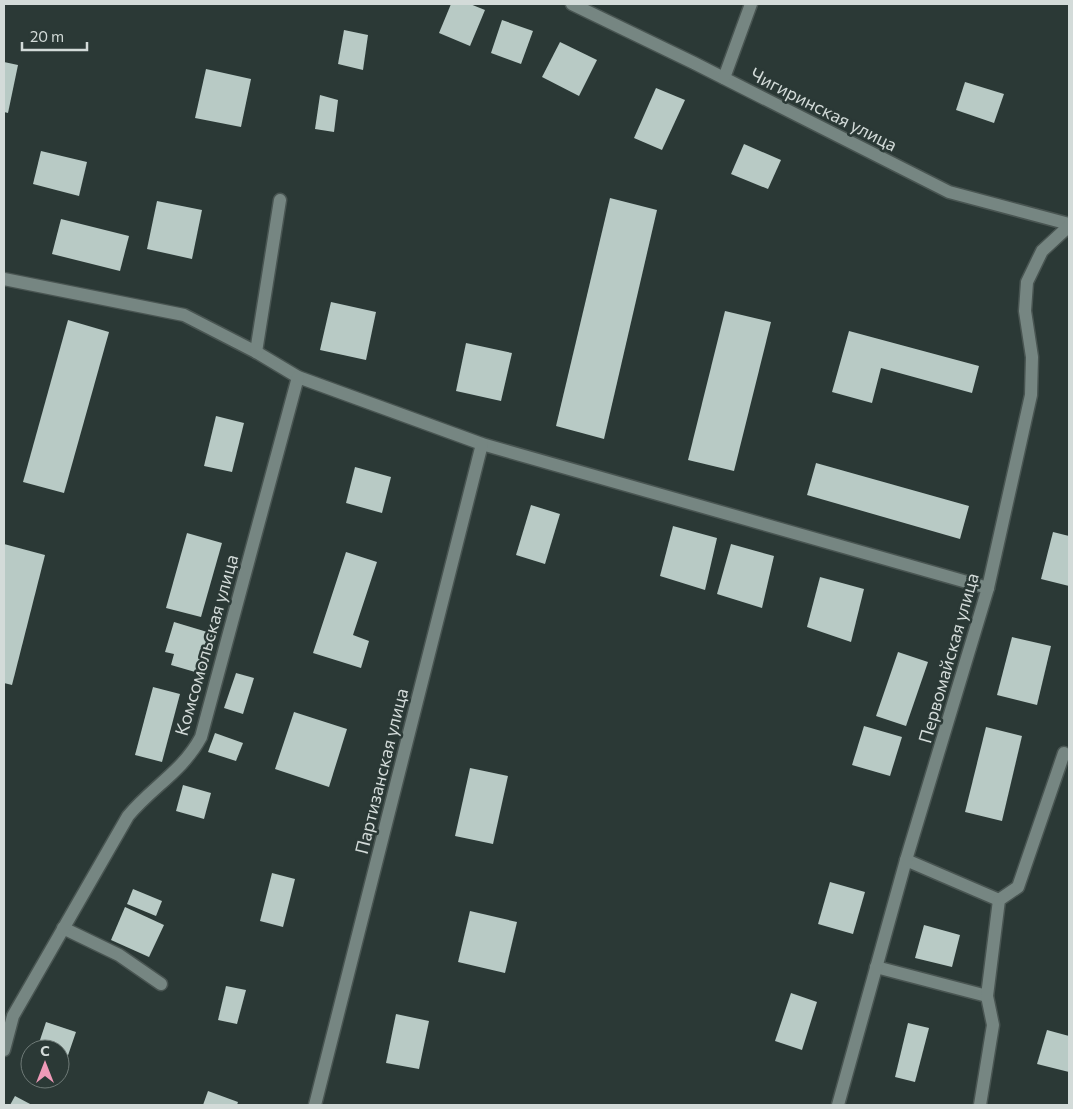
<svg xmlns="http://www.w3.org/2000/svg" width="1073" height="1109" viewBox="0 0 1073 1109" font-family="Commissioner,sans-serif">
<rect width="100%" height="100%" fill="#2b3936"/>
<g fill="#b8cac5">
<polygon points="451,4 470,4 485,10 470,46 439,33"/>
<polygon points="502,20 533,31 521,64 491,53"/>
<polygon points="344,30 368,35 363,70 338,64"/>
<polygon points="560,42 597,60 579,96 542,77"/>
<polygon points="4,62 18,65 8,113 4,112"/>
<polygon points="206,69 251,79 241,127 195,118"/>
<polygon points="965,82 1004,94 994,123 956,110"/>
<polygon points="656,88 685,100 662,150 634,138"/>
<polygon points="320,95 338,100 334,132 315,129"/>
<polygon points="744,144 781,160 768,189 731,174"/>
<polygon points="41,151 87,162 79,196 33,184"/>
<polygon points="610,198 657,210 604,439 556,426"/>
<polygon points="157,201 202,210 192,259 147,249"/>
<polygon points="61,219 129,236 120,271 52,254"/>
<polygon points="331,302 376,312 366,360 320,350"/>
<polygon points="725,311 771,322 734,471 688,460"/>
<polygon points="68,320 109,332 64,493 23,482"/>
<polygon points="849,331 979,366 972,393 881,368 872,403 832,392"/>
<polygon points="466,343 512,353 501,401 456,391"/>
<polygon points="216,416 244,423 232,472 204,466"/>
<polygon points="816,463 969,506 960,539 807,495"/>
<polygon points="355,467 391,477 382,513 346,503"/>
<polygon points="531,505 560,514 545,564 516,555"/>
<polygon points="673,526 717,538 705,590 660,576"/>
<polygon points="1053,532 1069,536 1069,586 1041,579"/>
<polygon points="187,533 222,543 201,617 166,608"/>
<polygon points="4,544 45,555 12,685 4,683"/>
<polygon points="731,544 774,556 762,608 717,594"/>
<polygon points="346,552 377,562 353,635 369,641 361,668 313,653"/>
<polygon points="820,577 864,589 851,642 807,627"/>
<polygon points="174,622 214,634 202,674 171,665 174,654 165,652"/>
<polygon points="1012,637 1051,646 1037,705 997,695"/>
<polygon points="898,652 928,662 906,726 876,716"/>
<polygon points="236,673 254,678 243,714 224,708"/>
<polygon points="153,687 180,694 162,762 135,755"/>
<polygon points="294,712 347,729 329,787 275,769"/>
<polygon points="864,726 902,737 890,776 852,765"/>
<polygon points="986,727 1022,736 1002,821 965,812"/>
<polygon points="215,733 243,743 236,761 208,752"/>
<polygon points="470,768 508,776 493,844 455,836"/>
<polygon points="183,785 211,793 204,819 176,811"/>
<polygon points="272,873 295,879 283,927 260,921"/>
<polygon points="830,882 865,892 853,934 818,924"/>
<polygon points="133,889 162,901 156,916 127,904"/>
<polygon points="125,907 164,925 149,957 111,940"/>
<polygon points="470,911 517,922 505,973 458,962"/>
<polygon points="924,925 960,935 952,967 915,958"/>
<polygon points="226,986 246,990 237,1024 218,1020"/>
<polygon points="791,993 817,1002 802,1050 775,1041"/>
<polygon points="396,1014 429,1021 419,1069 386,1063"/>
<polygon points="46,1022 76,1032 64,1067 60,1065 60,1049 37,1049"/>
<polygon points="908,1023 929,1028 915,1082 895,1077"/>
<polygon points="1047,1030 1069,1036 1069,1072 1037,1064"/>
<polygon points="208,1091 238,1102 237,1105 203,1105"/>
<polygon points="15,1096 32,1105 10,1105"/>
</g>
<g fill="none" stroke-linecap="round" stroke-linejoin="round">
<g stroke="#495552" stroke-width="15">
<g id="minor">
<polyline points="572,4 694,63 949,192 1069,224"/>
<polyline points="724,78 751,4"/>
<polyline points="4,279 184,315 256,352 298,377 482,444 988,588"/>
<polyline points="256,352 280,200"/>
<polyline points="906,860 999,900"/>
<polyline points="63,928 119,955 161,984"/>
<polyline points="876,967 987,996"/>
<path d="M4,1050L13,1016L128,816C152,787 183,771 201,737L298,377"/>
<polyline points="315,1105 482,444"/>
<polyline points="838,1105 906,860 988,588 1031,395 1032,357 1025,311 1027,282 1042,251 1069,226"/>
<polyline points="980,1105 993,1025 987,996 999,900 1018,887 1064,753"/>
</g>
</g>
<use href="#minor" stroke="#768682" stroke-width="12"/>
</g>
<g text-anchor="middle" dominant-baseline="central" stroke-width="5" stroke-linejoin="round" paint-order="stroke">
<g font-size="18" fill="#d3dbd9" stroke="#2b3936">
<text transform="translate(824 109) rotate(27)">Чигиринская улица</text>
<text transform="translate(206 645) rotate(-74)">Комсомольская улица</text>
<text transform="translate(948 658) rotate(-74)">Первомайская улица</text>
<text transform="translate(381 771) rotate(-76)">Партизанская улица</text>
</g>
</g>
<rect width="1073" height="1109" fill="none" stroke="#d3dbd9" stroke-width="10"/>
<g transform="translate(45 1064)"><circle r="24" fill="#2b3936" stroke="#6e7a77"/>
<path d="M0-4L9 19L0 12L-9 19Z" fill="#ef9ab8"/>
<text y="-8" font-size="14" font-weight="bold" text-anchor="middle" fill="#d3dbd9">С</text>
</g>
<path d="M22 42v8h65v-8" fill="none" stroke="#d3dbd9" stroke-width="2.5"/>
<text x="30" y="42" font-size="15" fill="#d3dbd9" stroke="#2b3936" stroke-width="4" paint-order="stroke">20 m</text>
</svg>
